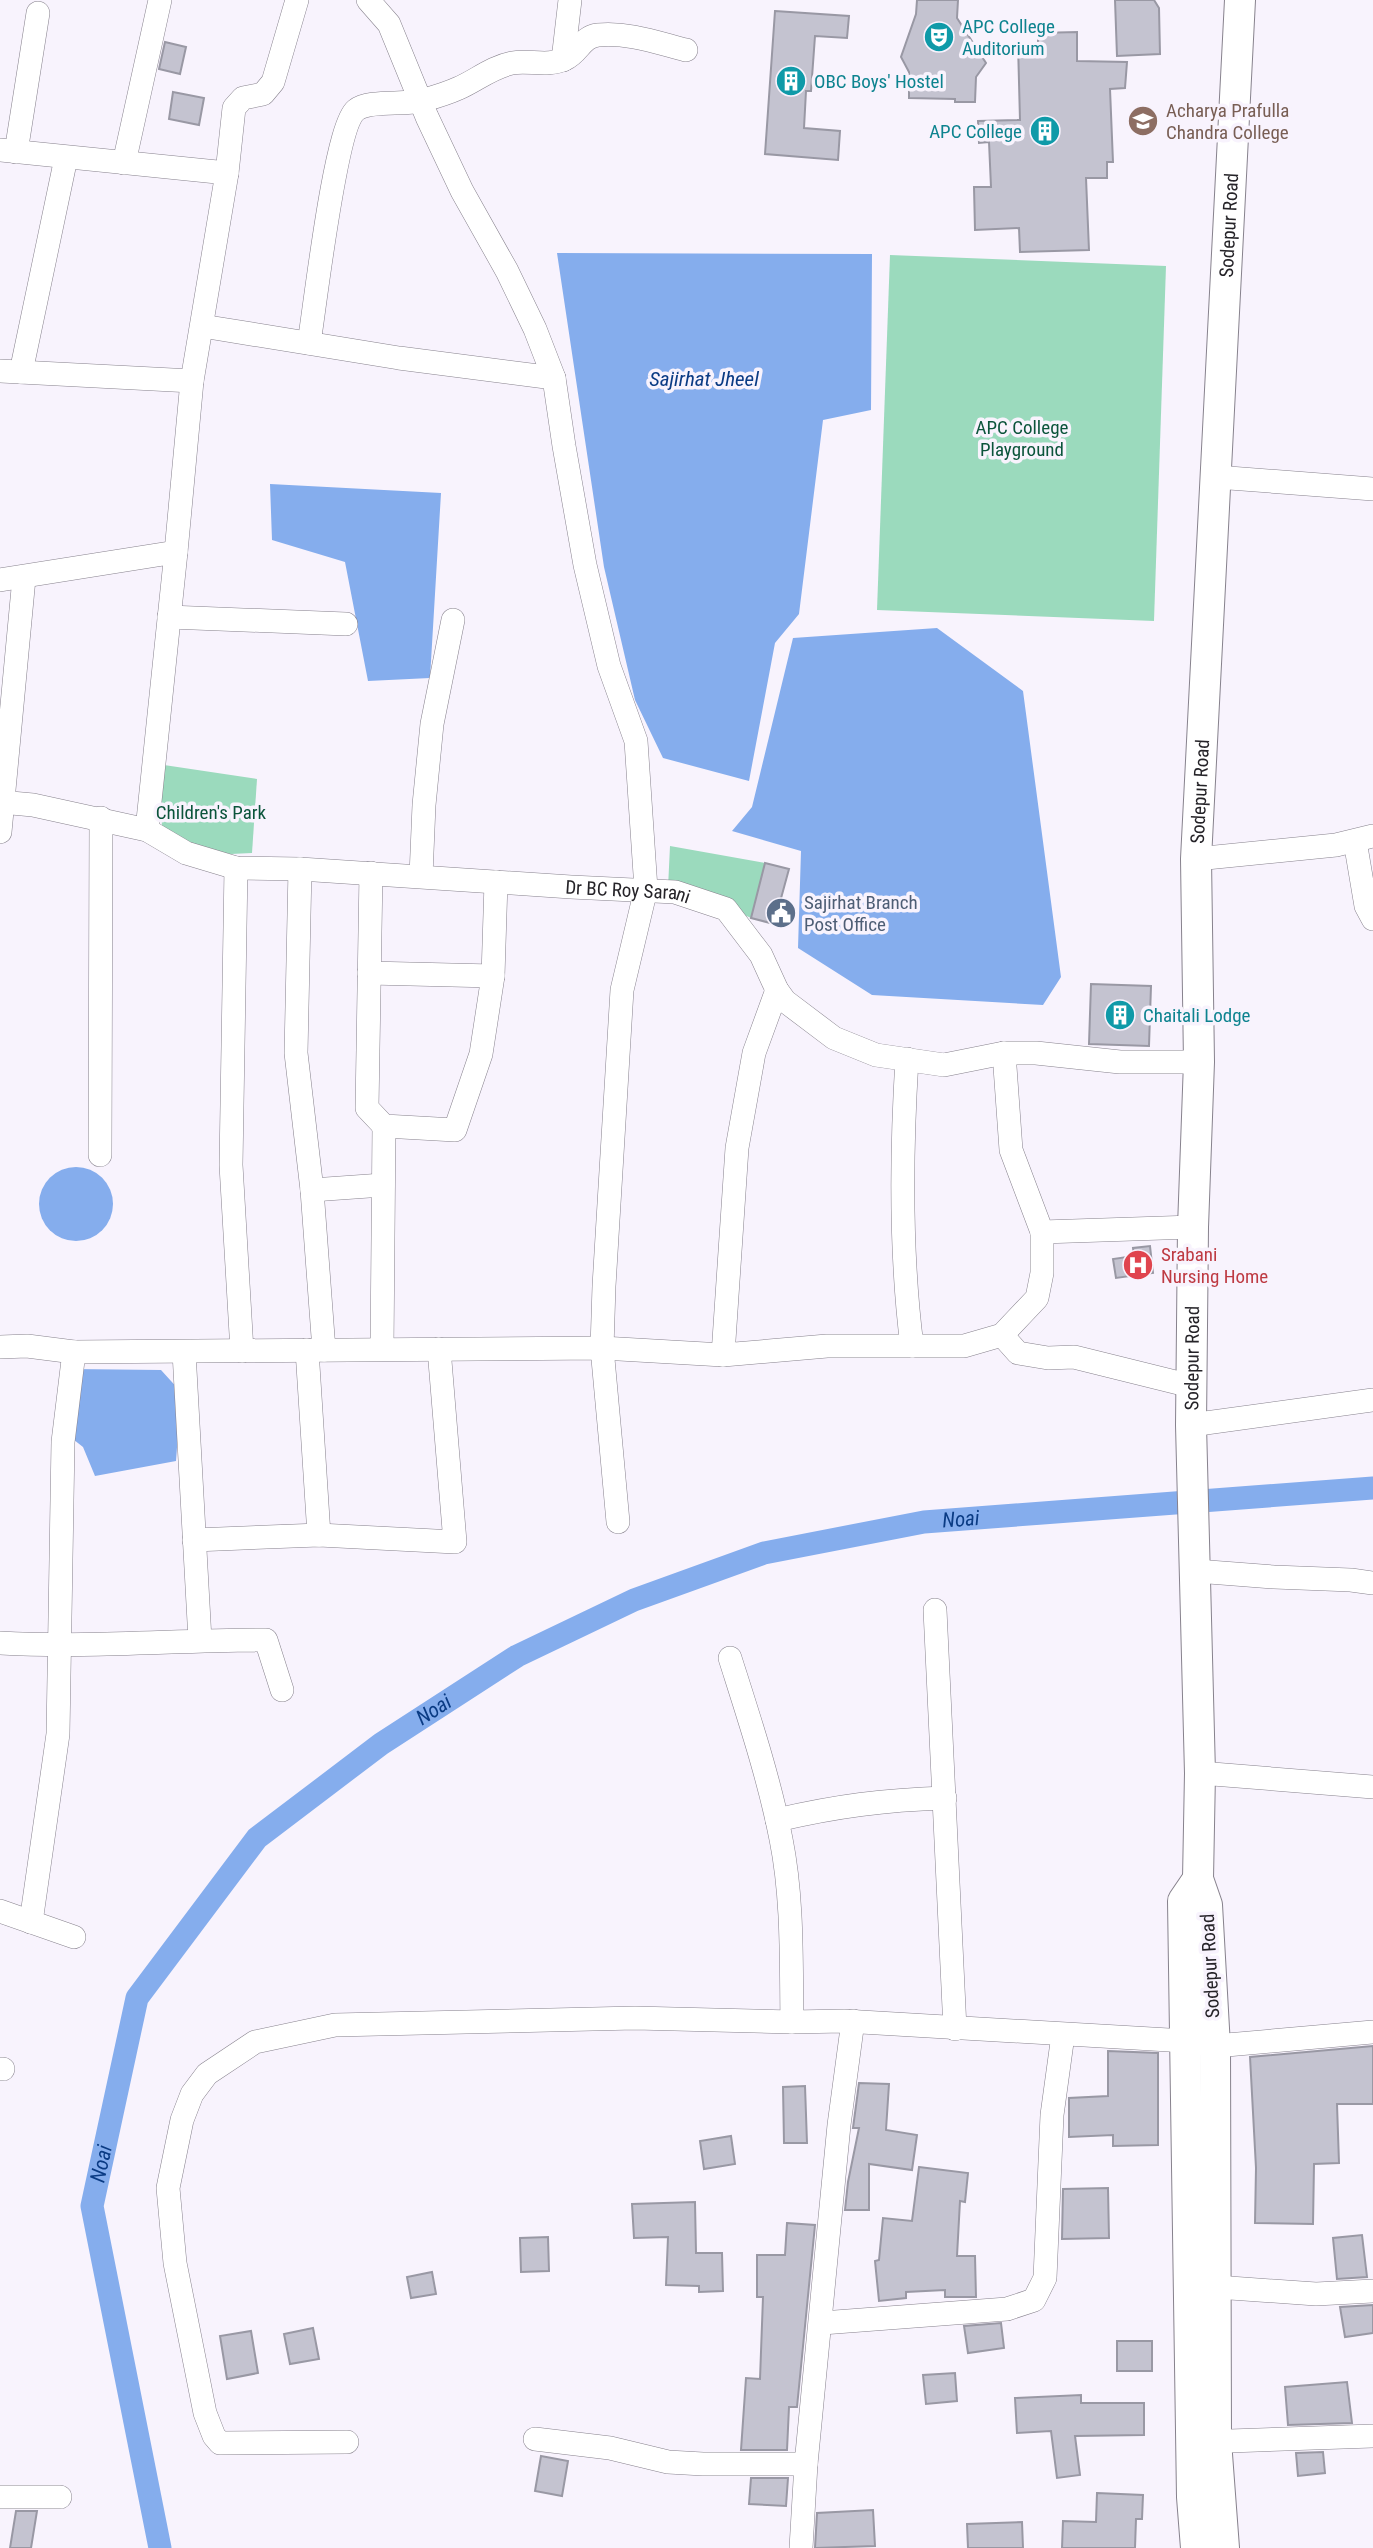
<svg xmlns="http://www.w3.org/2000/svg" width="1373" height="2548" viewBox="0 0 1373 2548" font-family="'Roboto Condensed',sans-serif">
<rect width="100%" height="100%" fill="#f8f3fd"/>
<g fill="#9bdabd">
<polygon points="890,255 1166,266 1154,621 877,610"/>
<polygon points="164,765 257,779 252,853 231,854 203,851 162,829 161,791"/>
<polygon points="670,846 765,863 751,918 729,908 668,888"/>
</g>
<g fill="#85aded">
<polygon points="557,253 872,254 871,410 823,420 799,614 775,643 749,781 663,758 635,700 604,567"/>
<polygon points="270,484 441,493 430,678 368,681 345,562 272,540"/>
<polygon points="937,628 1023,691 1061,977 1043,1005 872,995 798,948 801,851 732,831 752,807 793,638"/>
<circle cx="76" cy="1204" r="37"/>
<polygon points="72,1369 161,1370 181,1392 176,1461 95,1476 83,1447 64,1432"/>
</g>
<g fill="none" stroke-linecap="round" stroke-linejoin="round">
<path stroke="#85aded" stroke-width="23" id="s1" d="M160,2548L92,2206L137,1998L257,1838L381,1744L517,1656L634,1600L764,1553L924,1522L1373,1488"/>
</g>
<g fill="#c4c3d0" stroke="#9998a4" stroke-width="2">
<polygon points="917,0 958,0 957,18 986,63 976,77 975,102 955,102 955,99 909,98 909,72 901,57 916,14"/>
<polygon points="1115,0 1154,0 1159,8 1160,54 1117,56"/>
<polygon points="775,11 849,16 847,38 815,36 811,91 806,91 804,128 840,131 838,160 765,154"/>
<polygon points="1077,32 1077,61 1127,62 1125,88 1110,89 1113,162 1107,162 1107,178 1086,178 1089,250 1020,252 1019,228 975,230 974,187 991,187 989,142 979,143 978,121 1020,120 1018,44 1038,43 1038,33"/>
<polygon points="165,42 186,47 180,74 159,69"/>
<polygon points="173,92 204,98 199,125 169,119"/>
<polygon points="765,863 789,869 774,924 751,918"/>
<polygon points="1091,984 1151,986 1149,1046 1089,1044"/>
<polygon points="1150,1246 1153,1273 1116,1278 1113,1259 1134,1256 1133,1248"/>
<polygon points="1373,2046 1373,2104 1337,2104 1339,2163 1314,2164 1313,2224 1255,2223 1256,2168 1250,2057"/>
<polygon points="1108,2051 1158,2053 1158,2145 1113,2146 1113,2135 1069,2137 1069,2098 1108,2096"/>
<polygon points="859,2083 889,2084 886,2130 917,2135 912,2170 869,2164 869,2210 845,2210 848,2182 859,2128 853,2128"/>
<polygon points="805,2086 807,2143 784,2143 783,2087"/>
<polygon points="731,2136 735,2164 704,2169 700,2141"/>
<polygon points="919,2167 968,2173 965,2202 960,2201 957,2256 975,2256 976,2297 945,2297 945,2290 906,2292 906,2298 879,2301 875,2261 879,2260 883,2218 912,2221"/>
<polygon points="1108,2188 1109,2238 1062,2239 1063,2189"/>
<polygon points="695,2202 696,2253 722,2253 723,2291 699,2292 699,2286 666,2285 668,2237 634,2238 632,2204"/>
<polygon points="787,2223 815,2225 797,2407 789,2407 787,2450 741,2450 746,2378 760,2379 763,2297 757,2297 757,2255 785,2255"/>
<polygon points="1362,2235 1367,2277 1337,2279 1333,2238"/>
<polygon points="548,2237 549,2271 521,2272 520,2238"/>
<polygon points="432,2272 436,2294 411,2298 407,2277"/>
<polygon points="1373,2305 1373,2333 1345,2337 1340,2307"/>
<polygon points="1001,2323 1004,2348 968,2353 964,2326"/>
<polygon points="313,2328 319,2359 290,2364 284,2334"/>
<polygon points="251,2331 258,2373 227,2379 220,2336"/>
<rect x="1117" y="2341" width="35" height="30"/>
<polygon points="955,2373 957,2401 926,2404 923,2375"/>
<polygon points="1347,2382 1352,2423 1288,2425 1285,2387"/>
<polygon points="1081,2395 1081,2403 1144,2403 1144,2435 1075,2436 1080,2475 1057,2478 1051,2431 1017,2433 1015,2398"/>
<polygon points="1323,2452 1325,2473 1298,2476 1296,2453"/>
<polygon points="541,2456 568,2461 562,2496 535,2491"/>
<polygon points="751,2478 788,2478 786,2506 749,2504"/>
<polygon points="1097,2493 1143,2495 1142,2519 1136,2519 1135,2548 1062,2548 1063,2521 1096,2522"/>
<polygon points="873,2510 875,2546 815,2548 817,2513"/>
<polygon points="16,2511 37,2511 31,2548 10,2548"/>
<polygon points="1022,2522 1023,2548 968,2548 967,2524"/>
</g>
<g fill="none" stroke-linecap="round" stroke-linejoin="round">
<g stroke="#87828d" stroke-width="24">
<g id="minor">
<polyline points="368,0 389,24 427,117 462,191 507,271 535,329 554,378 564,446 585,565 609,666 636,741 646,889 622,990 604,1286 602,1348 618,1522"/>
<polyline points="563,60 570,0"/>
<polyline points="0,150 227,173"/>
<polyline points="16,152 38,13"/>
<polyline points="124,163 160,0"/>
<polyline points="202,326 399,358 554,378"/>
<path d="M309,343C315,307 335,127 356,110C370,99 406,106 424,100C435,97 448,93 459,88C477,80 492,67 512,63C529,60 548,67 565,59C579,53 581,37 598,35C628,32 658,43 686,50"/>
<polyline points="0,371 192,381"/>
<polyline points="21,372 66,158"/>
<polyline points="1216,477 1373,489"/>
<polyline points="176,552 192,381 227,173 234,108 243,98 263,94 273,82 297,0"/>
<polyline points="0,580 176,552 147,830"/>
<polyline points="169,617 346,624"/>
<path id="s2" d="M0,802L33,805L147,830L186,853L236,868L300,869L571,887L675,892L726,909L761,955L777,990L785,1001L834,1038L876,1055L944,1065L1004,1053H1036L1120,1062H1199"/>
<polyline points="0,832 24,578"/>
<polyline points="1355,841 1366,906 1373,919"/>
<polyline points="1196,859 1336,845 1373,836"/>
<polyline points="236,868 231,1165 242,1351"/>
<polyline points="300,869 296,1053 312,1190 324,1350"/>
<polyline points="371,873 367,1108 384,1126 455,1130 481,1054 493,976 496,882"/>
<polyline points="421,876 424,805 432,724 453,620"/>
<polyline points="369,973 493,976"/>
<polyline points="777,990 754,1053 737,1148 723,1355 827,1346 964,1346 1002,1335 1037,1298 1042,1273 1042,1232"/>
<polyline points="1004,1053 1011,1150 1042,1232 1193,1227"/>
<path d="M907,1059C901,1155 900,1252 912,1346"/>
<polyline points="100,1155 101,818"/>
<polyline points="312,1190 383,1185"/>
<polyline points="1002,1335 1018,1353 1048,1358 1074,1357 1191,1386"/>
<polyline points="0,1347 27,1346 74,1352 602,1348 723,1355"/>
<polyline points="382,1349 384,1126"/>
<polyline points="307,1350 319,1535"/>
<polyline points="184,1352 200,1640"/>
<polyline points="1191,1425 1373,1400"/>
<polyline points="194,1540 319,1535 455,1542 439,1349"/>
<polyline points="1196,1571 1274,1577 1351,1580 1373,1583"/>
<polyline points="935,1610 955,2029"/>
<path d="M0,1643C89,1648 177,1640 266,1640L282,1690"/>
<path d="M730,1658C749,1718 769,1778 781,1839C793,1899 791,1961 792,2022"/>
<polyline points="1200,1773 1373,1787"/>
<path d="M777,1820C837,1806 884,1800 945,1798"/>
<polyline points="0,1911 74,1937"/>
<polyline points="31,1922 58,1734 63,1442 74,1352"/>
<polyline points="0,2069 3,2069"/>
<polyline points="1216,2287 1316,2294 1373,2291"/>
<polyline points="822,2323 1007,2309 1034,2300 1045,2278 1052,2115 1063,2035"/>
<polyline points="535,2439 610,2448 668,2462 703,2464 806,2464"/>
<polyline points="347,2442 220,2443 214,2436 205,2413 175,2263 168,2188 182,2120 192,2094 207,2074 255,2042 335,2025 635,2018 792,2022 844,2021 1186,2041 1215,2046 1373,2032"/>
<polyline points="1201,2442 1373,2436"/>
<polyline points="0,2497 60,2497"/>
<polyline points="801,2548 806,2464 839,2125 853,2021"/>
</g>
</g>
<g stroke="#87828d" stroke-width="32">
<g id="major">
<polyline points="1196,2548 1192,2497 1183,1901 1198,1879"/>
<path id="s3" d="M1224,2548L1216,2441L1215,2046L1207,1905L1198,1879L1200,1773L1191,1425L1193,1227L1199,1062L1196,859L1240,0"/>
</g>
</g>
<use href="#minor" stroke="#fff" stroke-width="23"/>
<use href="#major" stroke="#fff" stroke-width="30"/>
</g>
<defs>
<g id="theatre-disc" transform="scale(1.575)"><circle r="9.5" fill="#0f9aa8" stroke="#f8f3fd"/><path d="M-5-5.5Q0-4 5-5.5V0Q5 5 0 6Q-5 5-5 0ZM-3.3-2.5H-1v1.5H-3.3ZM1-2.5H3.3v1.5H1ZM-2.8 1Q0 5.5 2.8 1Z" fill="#fff"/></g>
<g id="building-disc" transform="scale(1.575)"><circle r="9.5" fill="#0f9aa8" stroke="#f8f3fd"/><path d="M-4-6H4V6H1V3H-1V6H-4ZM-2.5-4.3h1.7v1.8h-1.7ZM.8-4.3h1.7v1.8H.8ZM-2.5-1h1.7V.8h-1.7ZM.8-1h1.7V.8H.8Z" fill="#fff"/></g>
<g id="university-disc" transform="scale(1.575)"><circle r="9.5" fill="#8d6e63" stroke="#f8f3fd"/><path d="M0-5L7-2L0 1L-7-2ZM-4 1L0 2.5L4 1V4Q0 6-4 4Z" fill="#fff"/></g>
<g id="civic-disc" transform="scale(1.575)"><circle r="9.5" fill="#5c6f8a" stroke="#f8f3fd"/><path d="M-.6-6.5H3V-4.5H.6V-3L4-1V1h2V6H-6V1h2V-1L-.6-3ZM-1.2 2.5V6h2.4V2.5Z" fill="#fff"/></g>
<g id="hospital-disc" transform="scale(1.575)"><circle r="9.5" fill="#e0444e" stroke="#f8f3fd"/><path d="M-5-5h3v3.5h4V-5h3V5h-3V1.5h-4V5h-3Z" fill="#fff"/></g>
</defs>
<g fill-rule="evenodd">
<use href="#theatre-disc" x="939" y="37"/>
<use href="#building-disc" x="791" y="81"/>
<use href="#university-disc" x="1143" y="121"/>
<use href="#building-disc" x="1045" y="131"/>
<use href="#civic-disc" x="781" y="913"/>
<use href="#building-disc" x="1120" y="1015"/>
<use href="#hospital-disc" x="1138" y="1265"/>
</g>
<g text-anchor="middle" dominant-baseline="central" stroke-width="7" stroke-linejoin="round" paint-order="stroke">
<g font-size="19" fill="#0d838f" stroke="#f8f3fd" text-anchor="start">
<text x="962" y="26">APC College<tspan x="962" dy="22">Auditorium</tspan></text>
<text x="814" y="81">OBC Boys' Hostel</text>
<text x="1022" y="131" text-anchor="end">APC College</text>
<text x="1143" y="1015">Chaitali Lodge</text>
</g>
<g font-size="19" fill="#785e54" stroke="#f8f3fd" text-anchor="start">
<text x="1166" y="110">Acharya Prafulla<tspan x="1166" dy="22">Chandra College</tspan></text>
</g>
<g font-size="19" fill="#252328" stroke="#f8f3fd">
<text stroke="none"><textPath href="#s3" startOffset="2326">Sodepur Road</textPath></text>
<text stroke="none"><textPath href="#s3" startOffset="1759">Sodepur Road</textPath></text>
<text stroke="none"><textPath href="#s2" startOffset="640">Dr BC Roy Sarani</textPath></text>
<text stroke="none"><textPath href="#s3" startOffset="1192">Sodepur Road</textPath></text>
<text transform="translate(1210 1966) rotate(-93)">Sodepur Road</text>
</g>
<g font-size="19" fill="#0b543b" stroke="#f8f3fd">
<text x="1022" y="427">APC College<tspan x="1022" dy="22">Playground</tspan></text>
<text x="211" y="812">Children's Park</text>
</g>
<g font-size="19" fill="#4e5e75" stroke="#f8f3fd" text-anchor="start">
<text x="804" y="902">Sajirhat Branch<tspan x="804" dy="22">Post Office</tspan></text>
</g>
<g font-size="19" fill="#be3a42" stroke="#f8f3fd" text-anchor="start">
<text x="1161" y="1254">Srabani<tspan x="1161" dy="22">Nursing Home</tspan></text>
</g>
<g font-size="21" font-style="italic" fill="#0a3b84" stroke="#f8f3fd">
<text x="704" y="379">Sajirhat Jheel</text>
<text stroke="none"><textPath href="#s1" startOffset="1547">Noai</textPath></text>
<text stroke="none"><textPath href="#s1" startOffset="980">Noai</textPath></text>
<text stroke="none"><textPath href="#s1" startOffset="392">Noai</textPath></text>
</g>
</g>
</svg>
